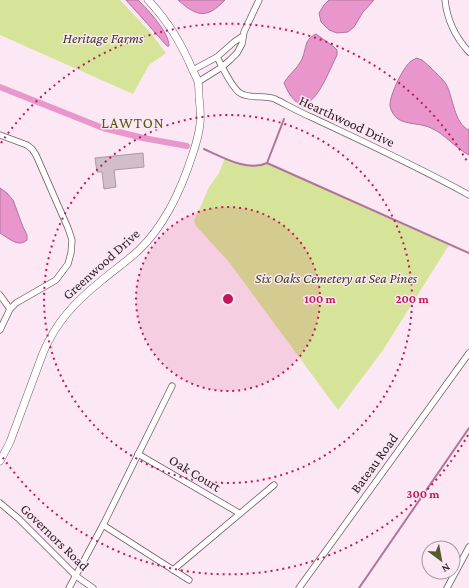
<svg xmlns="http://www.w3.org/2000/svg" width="469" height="588" viewBox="0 0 469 588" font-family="'Crimson Pro',serif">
<rect width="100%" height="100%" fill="#fce7f4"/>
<g fill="#d6e499">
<polygon points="0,0 120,0 151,33 166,53 149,65 133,94 0,35"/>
<path d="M225,158C237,164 254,169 267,163L449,245L383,350L338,410L229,262L196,226L194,220L200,208L209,187L219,173Z"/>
</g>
<g fill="#e896cc" stroke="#b0749b">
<path d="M126,0H138C148,10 169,32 169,46H167L144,20Z"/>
<path d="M178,0H225C207,19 197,17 178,0Z"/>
<polygon points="329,0 374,0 363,12 354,27 348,32 337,33 329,30 321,22 319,13 324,5"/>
<path d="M316,34L334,47L337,50V55C326,77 306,135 284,83C288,75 297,69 301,61C307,50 303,40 316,34Z"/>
<path d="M416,58C418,59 420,59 422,60C426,63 444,80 446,84C453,96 454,124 469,130V155C455,148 445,134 431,128C421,123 408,125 398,119C394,116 391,111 390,106C389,96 403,68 410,62C412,60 414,60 416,58Z"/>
<path d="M0,188L7,193L13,200L23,227L27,235V240C19,248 8,238 0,233Z"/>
</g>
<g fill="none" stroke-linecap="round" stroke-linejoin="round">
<g stroke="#b0749b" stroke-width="2">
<path d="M204,149C222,157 248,172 267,163L469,253"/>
<polyline points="267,163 284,119"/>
<polyline points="359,588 469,428"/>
</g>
<polyline stroke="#e896cc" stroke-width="6" points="0,87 103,128 143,138 187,146"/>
</g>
<polygon fill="#d2bdca" stroke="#ac99a5" points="143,153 144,167 114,170 116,187 104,189 102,172 97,172 95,158"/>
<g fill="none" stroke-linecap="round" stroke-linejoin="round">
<g stroke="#6f5d68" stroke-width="7">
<g id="minor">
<path d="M445,0C447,19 456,38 469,52"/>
<path d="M217,57C222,66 231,87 240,93C248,99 265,95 275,99C287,105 299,112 311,117C364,142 417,166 469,195"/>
<polyline points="193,70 217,57 234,42 243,36"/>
<polyline points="198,82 222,67 230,60 237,53 242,44 244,32 259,0"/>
<polyline points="0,135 27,145 32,149 36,155 68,228 72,240 71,253 68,264 56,280 16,303 10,309 0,330"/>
<polyline points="0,295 10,309"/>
<polyline points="138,454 239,513"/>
<polyline points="0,503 19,519 76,576 93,588"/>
<polyline points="103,525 189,580"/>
<polyline points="173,570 274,485"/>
<polyline points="69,588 103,525 172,386"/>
<polyline points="299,588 469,353"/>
<polyline points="447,588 469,547"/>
</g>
</g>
<g stroke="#6f5d68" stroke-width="8">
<path id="tertiary" d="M0,461L10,442L43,353C56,322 75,302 101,281C113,271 127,261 139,250C165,225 182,188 193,153C196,144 199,134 200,124C201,115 200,106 199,97C199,92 199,87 198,82C197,78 195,75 193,71C182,44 168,21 148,0"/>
</g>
<use href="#minor" stroke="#fff" stroke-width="5.5"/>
<use href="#tertiary" stroke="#fff" stroke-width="7"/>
</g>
<circle cx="228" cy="299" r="92" fill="#c2185b" fill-opacity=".12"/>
<g fill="none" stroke="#c2185b" stroke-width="2" stroke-dasharray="2 4">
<circle cx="228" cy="299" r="92"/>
<circle cx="228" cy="299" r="184"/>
<path d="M468 435A276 276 0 0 1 1 455M1 143A276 276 0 0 1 468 163"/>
</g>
<g text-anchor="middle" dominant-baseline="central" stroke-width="3" stroke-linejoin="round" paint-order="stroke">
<g font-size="14" font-style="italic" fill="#393f18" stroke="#fce7f4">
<text x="103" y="38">Heritage Farms</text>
<text x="336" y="278">Six Oaks Cemetery at Sea Pines</text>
</g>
<g font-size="14" fill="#2d252a" stroke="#fce7f4">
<text transform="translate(347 121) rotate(25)">Hearthwood Drive</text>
<text transform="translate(101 264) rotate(-42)">Greenwood Drive</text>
<text transform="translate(374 463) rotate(-54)">Bateau Road</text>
<text transform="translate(195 473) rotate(31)">Oak Court</text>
<text transform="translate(55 537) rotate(44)">Governors Road</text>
</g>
<g font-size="15" letter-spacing="1" fill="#535d0b" stroke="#fce7f4">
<text x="133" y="123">LAWTON</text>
</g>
</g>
<circle cx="228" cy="299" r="6" fill="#c2185b" stroke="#fce7f4" stroke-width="2"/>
<g font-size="12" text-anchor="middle" font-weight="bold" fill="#c2185b" stroke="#fce7f4" stroke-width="3" stroke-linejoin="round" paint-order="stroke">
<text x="320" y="303">100 m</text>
<text x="412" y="303">200 m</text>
<text x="423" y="498">300 m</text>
</g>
<g transform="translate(441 560) rotate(148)"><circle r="19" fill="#fce7f4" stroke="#a999a3"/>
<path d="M0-3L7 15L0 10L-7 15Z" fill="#545c2b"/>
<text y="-6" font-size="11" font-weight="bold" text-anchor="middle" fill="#2d252a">N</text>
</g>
</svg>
